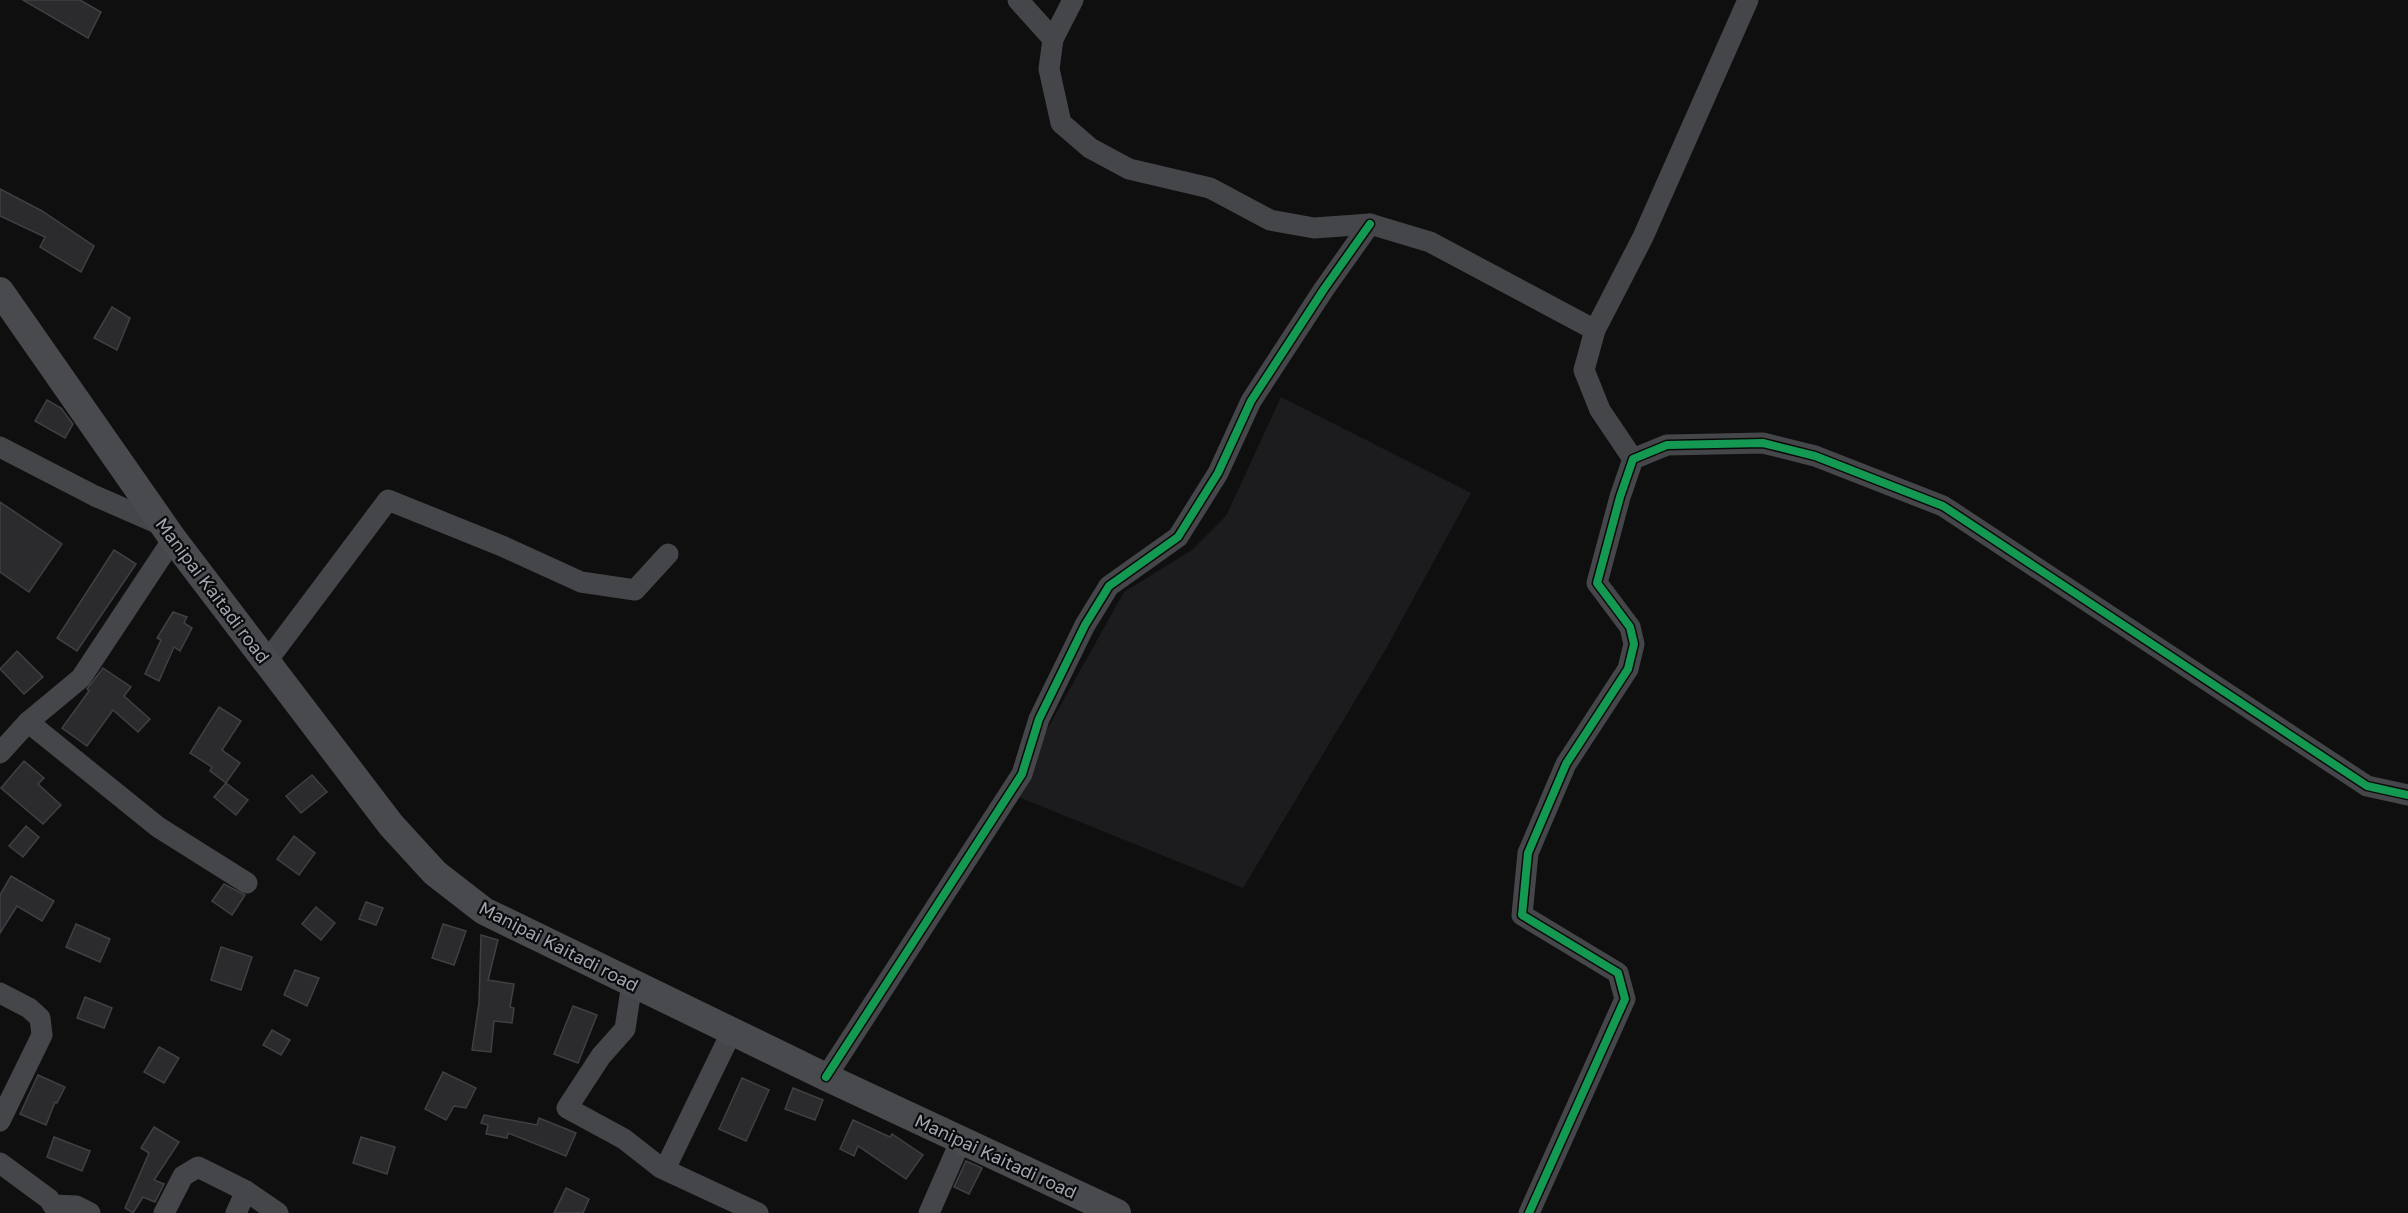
<svg xmlns="http://www.w3.org/2000/svg" width="2408" height="1213" viewBox="0 0 2408 1213" font-family="'Golos Text',sans-serif">
<rect width="100%" height="100%" fill="#0f0f10"/>
<polygon fill="#1c1c1e" points="1281,397 1471,493 1387,647 1243,888 1011,794 1124,592 1192,550 1226,516"/>
<g fill="#2b2b2d" stroke="#3f4043" stroke-width="1.5">
<polygon points="23,0 80,0 101,12 88,38"/>
<polygon points="0,189 42,211 94,246 81,272 40,247 45,237 0,216"/>
<polygon points="112,307 130,318 117,350 94,338"/>
<polygon points="47,400 61,408 73,424 65,438 35,421"/>
<polygon points="0,502 62,544 29,592 0,572"/>
<polygon points="114,550 136,564 77,651 57,638"/>
<polygon points="173,612 187,617 184,623 192,628 180,651 174,647 159,681 145,674 161,640 157,638"/>
<polygon points="17,651 43,677 24,694 0,669"/>
<polygon points="103,668 131,687 124,696 150,719 138,732 113,710 87,746 62,728 89,691 87,689"/>
<polygon points="219,707 241,721 222,750 240,763 226,783 210,771 212,767 190,753"/>
<polygon points="24,761 44,778 38,784 61,805 43,824 1,788"/>
<polygon points="312,775 327,792 301,813 286,796"/>
<polygon points="226,783 248,800 236,815 214,797"/>
<polygon points="26,826 39,837 23,857 9,846"/>
<polygon points="294,836 315,853 299,875 277,859"/>
<polygon points="11,876 54,901 42,921 17,906 0,933 0,895"/>
<polygon points="224,884 245,895 232,915 212,901"/>
<polygon points="366,902 383,908 376,925 359,919"/>
<polygon points="316,907 335,923 321,940 302,924"/>
<polygon points="76,924 110,939 100,962 66,947"/>
<polygon points="443,924 466,931 454,965 432,958"/>
<polygon points="481,935 498,940 488,980 514,984 510,1007 514,1008 512,1023 494,1021 491,1052 472,1050 479,1003"/>
<polygon points="221,947 252,957 241,990 211,980"/>
<polygon points="295,970 319,978 307,1006 284,995"/>
<polygon points="85,997 112,1008 104,1028 77,1018"/>
<polygon points="573,1006 597,1015 578,1063 554,1054"/>
<polygon points="272,1030 290,1040 281,1055 263,1045"/>
<polygon points="159,1047 179,1058 164,1083 144,1072"/>
<polygon points="443,1072 476,1088 466,1108 454,1106 446,1120 425,1109"/>
<polygon points="38,1075 65,1087 57,1103 55,1102 46,1125 20,1114"/>
<polygon points="742,1078 769,1090 746,1141 719,1129"/>
<polygon points="793,1088 823,1100 815,1120 785,1109"/>
<polygon points="484,1115 537,1125 539,1118 576,1133 566,1156 508,1133 507,1138 486,1134 488,1125 481,1123"/>
<polygon points="853,1120 890,1137 892,1134 923,1155 906,1179 858,1146 854,1156 840,1149"/>
<polygon points="154,1127 179,1142 154,1180 164,1184 155,1202 143,1197 133,1213 125,1208 149,1153 141,1148"/>
<polygon points="54,1137 90,1151 82,1171 47,1157"/>
<polygon points="361,1137 395,1147 387,1174 353,1163"/>
<polygon points="966,1161 982,1168 969,1194 954,1187"/>
<polygon points="566,1188 589,1199 583,1213 554,1213"/>
</g>
<g fill="none" stroke-linecap="round" stroke-linejoin="round">
<g stroke="#454649" stroke-width="21">
<polyline points="1018,0 1053,39 1049,69 1061,123 1090,148 1129,169 1210,188 1270,220 1314,228 1370,224 1430,242 1595,330"/>
<polyline points="1053,39 1073,0"/>
<polyline points="0,447 95,496 164,526"/>
<polyline points="1633,459 1600,410 1584,370 1595,330 1643,237 1748,0"/>
<polyline points="267,661 388,500 502,546 581,582 635,590 668,554"/>
<polyline points="28,722 158,827 247,883"/>
<polyline points="0,753 28,722 81,678 173,539"/>
<polyline points="632,983 625,1029 601,1056 567,1108 624,1139 661,1168 758,1213"/>
<polyline points="0,993 29,1008 40,1018 42,1035 0,1121"/>
<polyline points="826,1077 1022,774 1039,719 1085,625 1109,586 1178,537 1218,473 1251,401 1324,289 1370,224"/>
<polyline points="0,1163 49,1199 58,1213"/>
<polyline points="665,1169 732,1031"/>
<polyline points="53,1205 76,1206 90,1213"/>
<polyline points="164,1213 183,1176 198,1167 246,1191 278,1213"/>
<polyline points="236,1213 246,1191"/>
<polyline points="929,1213 961,1140"/>
<polyline points="1529,1213 1625,999 1618,973 1522,915 1528,853 1566,764 1628,669 1634,644 1630,627 1597,583 1620,497 1633,459 1667,445 1763,443 1815,456 1943,506 2367,786 2408,795"/>
</g>
<polyline stroke="#494a4e" stroke-width="28" points="0,291 173,539 391,825 435,873 484,911 826,1077 1117,1213"/>
<g stroke="#0a0a0b" stroke-width="11">
<g id="cycleway">
<polyline points="826,1077 1022,774 1039,719 1085,625 1109,586 1178,537 1218,473 1251,401 1324,289 1370,224"/>
<polyline points="1529,1213 1625,999 1618,973 1522,915 1528,853 1566,764 1628,669 1634,644 1630,627 1597,583 1620,497 1633,459 1667,445 1763,443 1815,456 1943,506 2367,786 2408,795"/>
</g>
</g>
<use href="#cycleway" stroke="#139951" stroke-width="8"/>
</g>
<g text-anchor="middle" dominant-baseline="central" stroke-width="4.5" stroke-linejoin="round" paint-order="stroke">
<g font-size="18" fill="#a1a5b0" stroke="#0a0a0b">
<text transform="translate(213 590) rotate(53)">Manipai Kaitadi road</text>
<text transform="translate(559 946) rotate(27)">Manipai Kaitadi road</text>
<text transform="translate(996 1156) rotate(25)">Manipai Kaitadi road</text>
</g>
</g>
</svg>
